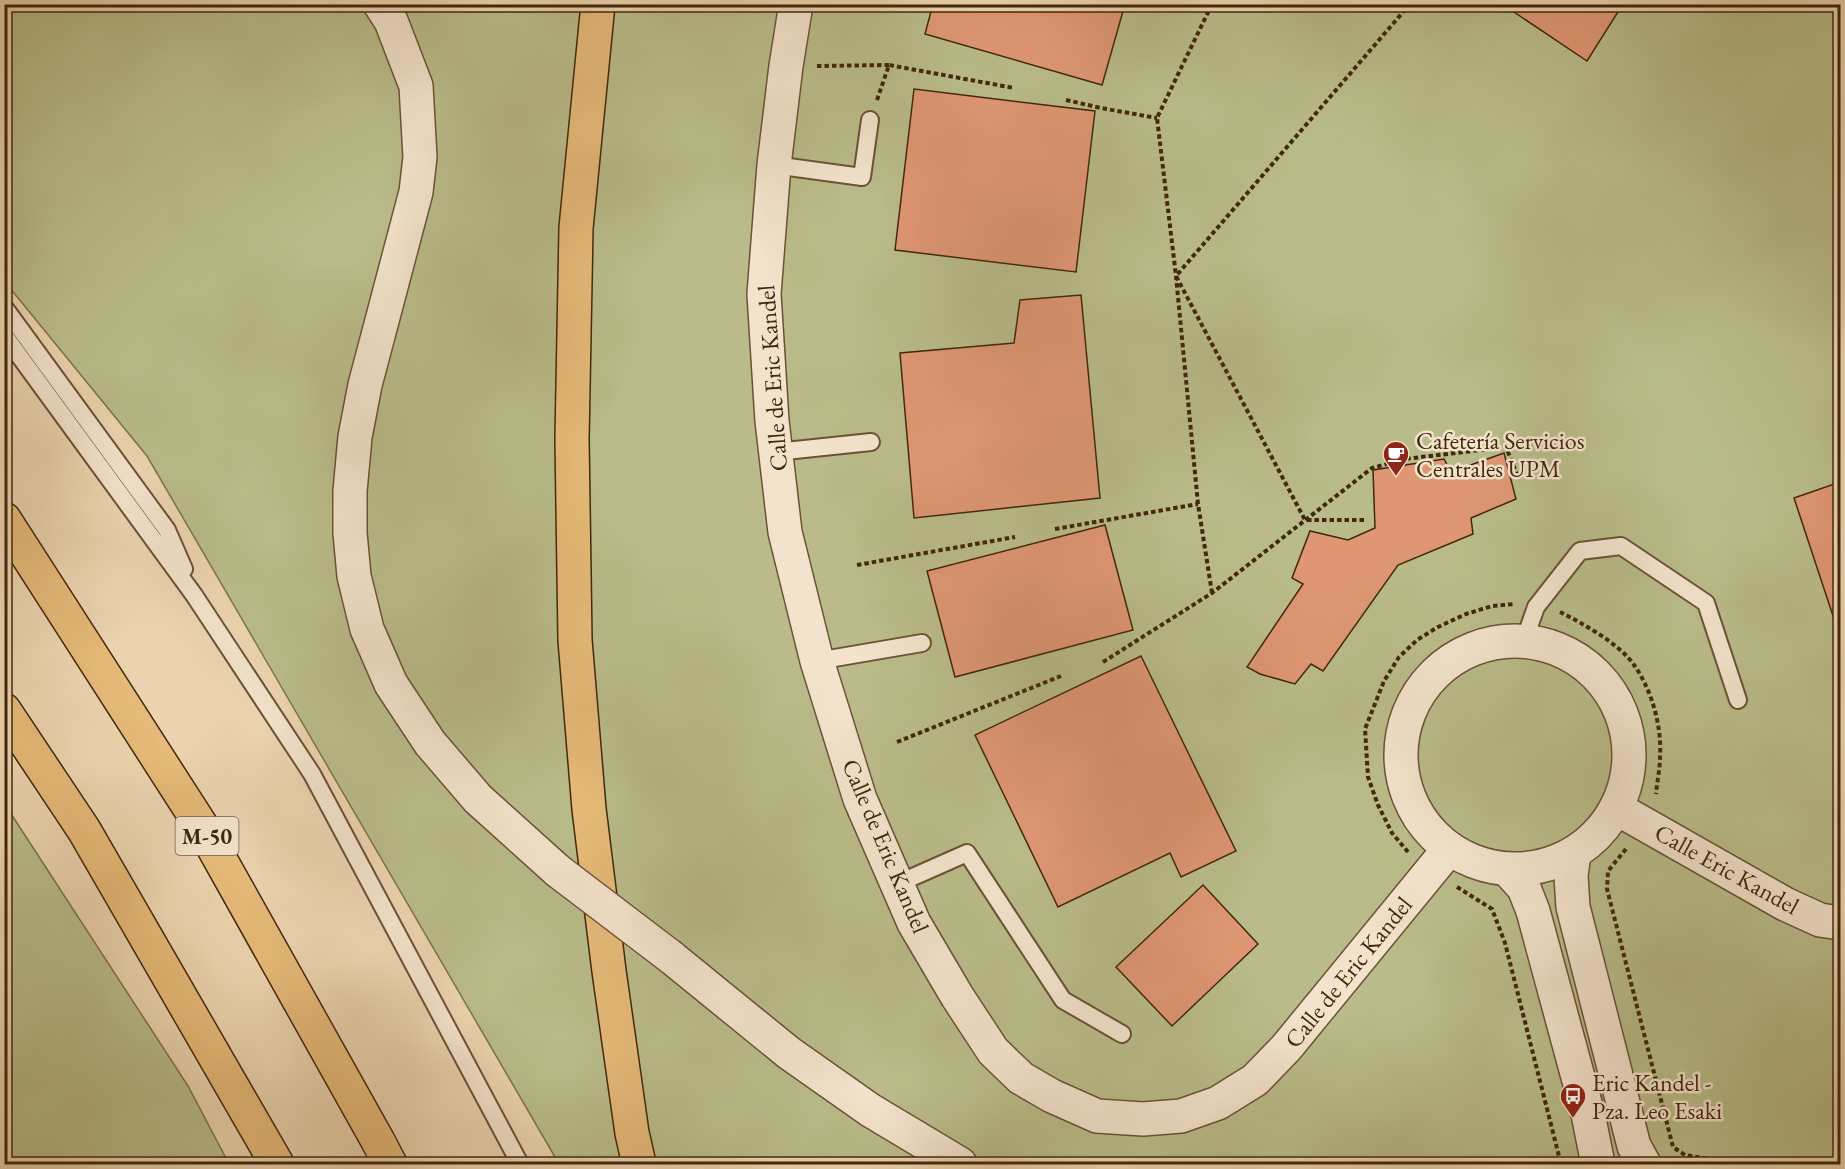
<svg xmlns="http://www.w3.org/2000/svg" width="1845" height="1169" viewBox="0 0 1845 1169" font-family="'EB Garamond',serif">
<rect width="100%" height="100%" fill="#ecd4b0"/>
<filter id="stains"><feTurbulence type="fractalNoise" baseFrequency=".00333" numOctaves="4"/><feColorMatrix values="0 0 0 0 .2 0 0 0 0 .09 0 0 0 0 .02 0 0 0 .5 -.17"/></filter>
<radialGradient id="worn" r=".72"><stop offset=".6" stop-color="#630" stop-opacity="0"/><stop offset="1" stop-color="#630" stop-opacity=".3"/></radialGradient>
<g fill="#b9bc8a" stroke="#7d724b" stroke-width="1.5">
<polygon points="4,5 1840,5 1840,1164 559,1164 147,456 5,282"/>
<polygon points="4,803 188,1086 229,1164 5,1164"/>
</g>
<g fill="#df9773" stroke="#41270c" stroke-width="1.5">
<polygon points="933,4 1125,4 1102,85 925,34"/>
<polygon points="1502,4 1623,4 1587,61"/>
<polygon points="914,89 1095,111 1076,272 895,250"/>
<polygon points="1081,295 1100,498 914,518 900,353 1014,343 1020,300"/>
<polygon points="1504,453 1516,499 1471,518 1473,534 1398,565 1323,671 1311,664 1295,684 1260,674 1247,667 1303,584 1292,578 1310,531 1348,540 1375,528 1373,470 1444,459 1451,472"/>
<polygon points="1840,482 1840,637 1794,498"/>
<polygon points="1105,525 1133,630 955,677 927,571"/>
<polygon points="1141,656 1236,851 1181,877 1170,853 1058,907 975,735"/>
<polygon points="1203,885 1258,944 1172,1026 1116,967"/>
</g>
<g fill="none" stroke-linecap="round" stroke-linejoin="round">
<g stroke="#6c5235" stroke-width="20">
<g id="lane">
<polyline points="774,165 862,177 870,120"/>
<polyline points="4,307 167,530 184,569"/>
<polyline points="4,335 194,595 312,774 520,1164"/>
<polyline points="776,452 871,442"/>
<polyline points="1524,641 1536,607 1580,551 1621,546 1706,603 1738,700"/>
<polyline points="817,661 922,643"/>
<polyline points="897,884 967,853 1063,1000 1122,1034"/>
</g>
</g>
<g stroke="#6c5235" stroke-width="36">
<g id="street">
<polyline points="380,4 391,21 416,86 420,157 416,192 365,385 355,437 350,491 350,533 354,576 367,629 391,684 430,743 478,799 558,871"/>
<polyline points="796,4 786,66 774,165 764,294 772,421 785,532 817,661 860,799 914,923 957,996 993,1051 1021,1078 1052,1096 1097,1116 1143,1119 1181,1116 1218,1103 1255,1080 1286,1048 1449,849"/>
<circle cx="1515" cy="755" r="114"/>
<polyline points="1616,808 1785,904 1820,920 1840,923"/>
<polyline points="1574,853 1571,876 1573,907 1634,1146 1644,1164"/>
<polyline points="1507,869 1524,888 1533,911 1588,1114 1598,1164"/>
<polyline points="671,957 789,1053 870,1110 960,1164"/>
</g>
</g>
<g stroke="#41270c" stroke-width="36">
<g id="highway">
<polyline points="598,4 576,228 572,439 575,640 589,809 609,971 632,1133 639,1164"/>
<polyline points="4,519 202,827 378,1141 390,1164"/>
<polyline points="4,710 84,830 277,1164"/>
</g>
</g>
<g stroke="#41270c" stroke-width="4" stroke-dasharray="4.5 3" stroke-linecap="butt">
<polyline points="817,66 889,65"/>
<polyline points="877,100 889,65 1014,88"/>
<polyline points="1066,100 1101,108 1157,118"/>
<polyline points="1404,466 1405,459"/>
<polyline points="1364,520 1305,520 1176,276 1410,4"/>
<polyline points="1055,529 1198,504"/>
<polyline points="857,565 1015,537"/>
<polyline points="1212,593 1198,504 1176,276 1157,118 1212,4"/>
<path d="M1560,612C1582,623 1620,644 1634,665C1652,690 1662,727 1660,757C1660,769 1657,782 1656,794"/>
<polyline points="1103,662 1212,593 1372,468 1405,459 1506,447 1518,477"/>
<polyline points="897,742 1061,676"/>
<polyline points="1626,849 1608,871 1607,889 1673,1147 1685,1155 1741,1164"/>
<polyline points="1408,852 1392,833 1378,805 1368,777 1365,729 1384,681 1399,657 1417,640 1438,627 1466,614 1492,606 1514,604"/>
<polyline points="1457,887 1492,909 1505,943 1561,1164"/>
</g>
<use href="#lane" stroke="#f3e3cc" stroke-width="16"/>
<use href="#street" stroke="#f3e3cc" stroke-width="33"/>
<use href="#highway" stroke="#e6ba78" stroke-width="33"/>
<g stroke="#6c5235" stroke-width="36" stroke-linecap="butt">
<polyline id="street-bridge" points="558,871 671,957"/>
</g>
<use href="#street-bridge" stroke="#f3e3cc" stroke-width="33"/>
</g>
<defs>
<g id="cafe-pin" transform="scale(1.35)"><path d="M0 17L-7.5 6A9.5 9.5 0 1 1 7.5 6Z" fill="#8f2418" stroke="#f3e3cc"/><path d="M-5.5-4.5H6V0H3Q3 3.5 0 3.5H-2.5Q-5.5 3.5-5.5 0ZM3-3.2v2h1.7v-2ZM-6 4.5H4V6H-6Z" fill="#fff"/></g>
<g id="bus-pin" transform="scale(1.35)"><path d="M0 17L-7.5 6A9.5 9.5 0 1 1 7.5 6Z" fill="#8f2418" stroke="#f3e3cc"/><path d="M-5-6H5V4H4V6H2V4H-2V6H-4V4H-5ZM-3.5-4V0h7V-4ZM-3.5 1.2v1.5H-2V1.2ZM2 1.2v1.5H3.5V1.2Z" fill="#fff"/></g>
</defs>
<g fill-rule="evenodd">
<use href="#cafe-pin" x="1396" y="454"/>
<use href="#bus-pin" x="1573" y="1096"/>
</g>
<g text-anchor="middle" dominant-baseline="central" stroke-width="5" stroke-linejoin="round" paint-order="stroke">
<rect fill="#f3e3cc" stroke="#765f46" stroke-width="1.5" x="175.5" y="817" width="63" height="38" rx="4.5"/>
<g font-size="22" font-weight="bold" fill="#41270c">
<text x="207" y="836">M-50</text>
</g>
<g font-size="24" fill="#41270c" stroke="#f3e3cc">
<text transform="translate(772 378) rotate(-94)">Calle de Eric Kandel</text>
<text transform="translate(886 846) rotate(67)">Calle de Eric Kandel</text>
<text transform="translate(1727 869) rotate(29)">Calle Eric Kandel</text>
<text transform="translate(1348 972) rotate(-51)">Calle de Eric Kandel</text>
</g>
<g font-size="24" fill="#41270c" stroke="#f3e3cc" text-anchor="start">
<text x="1416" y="440">Cafetería Servicios<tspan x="1416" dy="28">Centrales UPM</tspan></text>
<text x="1592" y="1082">Eric Kandel -<tspan x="1592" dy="28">Pza. Leo Esaki</tspan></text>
</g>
</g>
<rect width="1845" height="1169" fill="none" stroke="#ecd4b0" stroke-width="24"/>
<rect x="6" y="6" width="1833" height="1157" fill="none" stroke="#41270c" stroke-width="3"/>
<rect x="12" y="12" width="1821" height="1145" fill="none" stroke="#41270c" stroke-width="1.5"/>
<rect width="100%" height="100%" filter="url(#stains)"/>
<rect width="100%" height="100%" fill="url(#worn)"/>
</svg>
